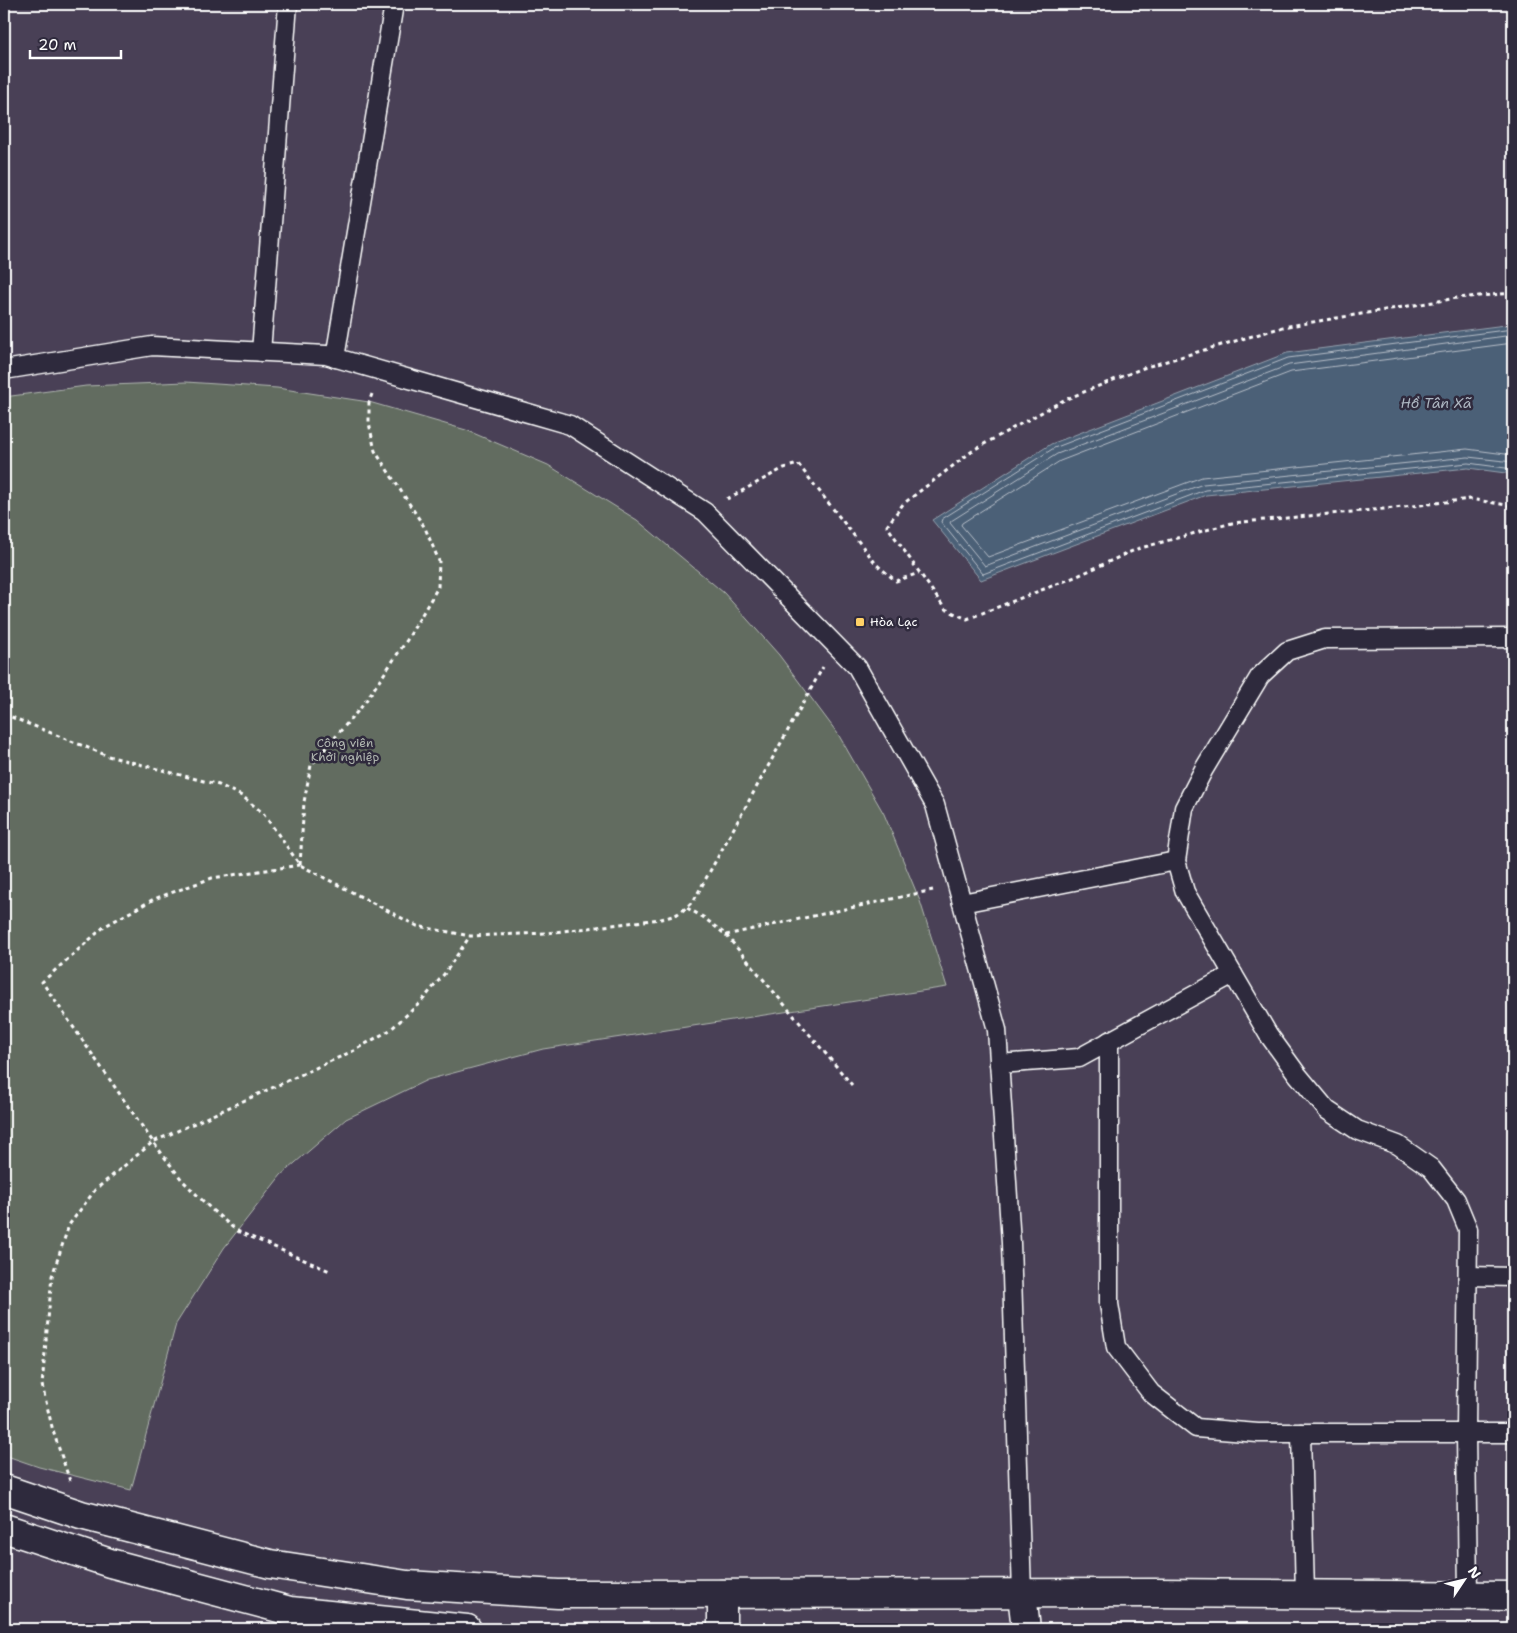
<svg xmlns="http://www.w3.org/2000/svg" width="1517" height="1633" viewBox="0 0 1517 1633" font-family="'Shantell Sans',sans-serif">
<rect width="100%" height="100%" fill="#3b3448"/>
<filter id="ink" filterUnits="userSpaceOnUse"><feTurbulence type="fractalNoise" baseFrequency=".02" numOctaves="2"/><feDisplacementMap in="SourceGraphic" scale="10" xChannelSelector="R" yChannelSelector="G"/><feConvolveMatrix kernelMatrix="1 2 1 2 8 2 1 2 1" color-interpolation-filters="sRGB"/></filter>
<g filter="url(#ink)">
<rect fill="#494056" x="4" y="4" width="1509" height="1625"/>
<polygon fill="#626c61" stroke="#b0b6b0" points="186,382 277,388 369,402 466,430 548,465 637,520 724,593 779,655 838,734 884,814 920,901 947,987 543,1049 427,1080 346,1119 281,1175 224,1248 176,1324 131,1490 39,1467 4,1455 4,397 86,386"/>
<polygon fill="#4c6077" stroke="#94a0ad" points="1513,324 1513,474 1468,468 1206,495 981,580 932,520 1051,444 1287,353"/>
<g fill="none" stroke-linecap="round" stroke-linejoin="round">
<g stroke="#b7bfc9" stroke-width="1">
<polyline points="1513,329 1288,358 1054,448 942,519 941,522 983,574 1205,490 1468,463 1513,469"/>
<polyline points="1513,335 1289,365 1057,454 951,521 950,523 985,566 1203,484 1468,457 1513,462"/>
<polyline points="1513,343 1291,372 1060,461 962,523 961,525 988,557 1202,477 1467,449 1513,455"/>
</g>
<g stroke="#fff" stroke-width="21">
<g id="lane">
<polyline points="261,352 288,4"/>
<polyline points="335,358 394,4"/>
<polyline points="4,370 152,346 326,355 570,425 705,512 857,667 935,805 997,1030 1011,1243 1022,1594"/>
<polyline points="962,903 1176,861"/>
<polyline points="1109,1041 1109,1304 1116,1347 1151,1393 1196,1428 1258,1433 1466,1433 1468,1229 1456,1200 1431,1168 1398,1145 1357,1130 1327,1110 1297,1074 1268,1034 1185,892 1176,861 1184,808 1204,769 1260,676 1287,651 1325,639 1513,638"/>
<polyline points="999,1064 1079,1058 1233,974"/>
<polyline points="1468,1276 1513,1277"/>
<polyline points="1301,1433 1305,1594"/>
<polyline points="1468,1596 1466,1433 1513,1433"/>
</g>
</g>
<g stroke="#fff" stroke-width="31">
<g id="secondary">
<polyline points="4,1489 81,1515 270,1564 407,1585 558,1594 1156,1593 1513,1596"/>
<polyline points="4,1528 110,1563 290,1611 467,1629"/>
<polyline points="1022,1594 1026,1629"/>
<polyline points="722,1629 722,1594"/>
</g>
</g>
<g stroke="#fff" stroke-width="3" stroke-dasharray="4 4" stroke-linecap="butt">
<polyline points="1513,293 1457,298 1283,327 1143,368 1064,400 975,449 903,504 887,526 945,609 967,619 1075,577 1137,549 1232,523 1395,508 1470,499 1513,506"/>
<polyline points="727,499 784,468 798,464 877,565 896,581 919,573"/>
<path d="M4,714L108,756L219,785L242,796L263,813L300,865L417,926L470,936L547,933L661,919C679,915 681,913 694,900L823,667"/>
<polyline points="300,865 212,878 154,899 105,926 42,982 153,1142 182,1180 212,1210 237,1231 332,1272"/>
<polyline points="300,865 304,802 311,765 363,705 407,640 438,587 439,561 425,528 375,451 369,423 369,402 372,394"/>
<polyline points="687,908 703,917 726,935 852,1085"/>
<polyline points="726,935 933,890"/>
<polyline points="70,1481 53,1431 42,1385 52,1276 69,1225 95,1190 153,1142 353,1051 390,1030 421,1002 445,973 470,936"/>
</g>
<use href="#lane" stroke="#2f2a3d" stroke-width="18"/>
<use href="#secondary" stroke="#2f2a3d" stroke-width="28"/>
</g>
</g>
<rect fill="#ffd166" stroke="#2f2a3d" stroke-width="2" x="855" y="617" width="10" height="10" rx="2.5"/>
<g text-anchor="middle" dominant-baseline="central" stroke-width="5" stroke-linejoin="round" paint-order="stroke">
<g font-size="12" fill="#fff" stroke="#2f2a3d" text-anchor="start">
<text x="870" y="622">Hòa Lạc</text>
</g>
<g font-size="12" fill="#b0b6b0" stroke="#2f2a3d">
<text x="345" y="743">Công viên<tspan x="345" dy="14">Khởi nghiệp</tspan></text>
</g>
<g font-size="14" font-style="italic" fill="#aeb7c2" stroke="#2f2a3d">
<text x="1436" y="403">Hồ Tân Xã</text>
</g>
</g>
<rect width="1517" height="1633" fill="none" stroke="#2f2a3d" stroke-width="20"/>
<rect x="10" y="10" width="1497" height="1613" fill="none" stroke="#fff" stroke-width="2" filter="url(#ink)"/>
<g transform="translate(1464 1580) rotate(55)" stroke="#2f2a3d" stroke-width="4" paint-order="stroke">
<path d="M0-4L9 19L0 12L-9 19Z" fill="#ffffff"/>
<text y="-8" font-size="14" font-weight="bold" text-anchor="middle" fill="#ffffff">N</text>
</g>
<path d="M30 50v8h91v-8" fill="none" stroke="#ffffff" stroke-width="2.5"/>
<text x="38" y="50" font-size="15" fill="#ffffff" stroke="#2f2a3d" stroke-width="4" paint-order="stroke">20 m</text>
</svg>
